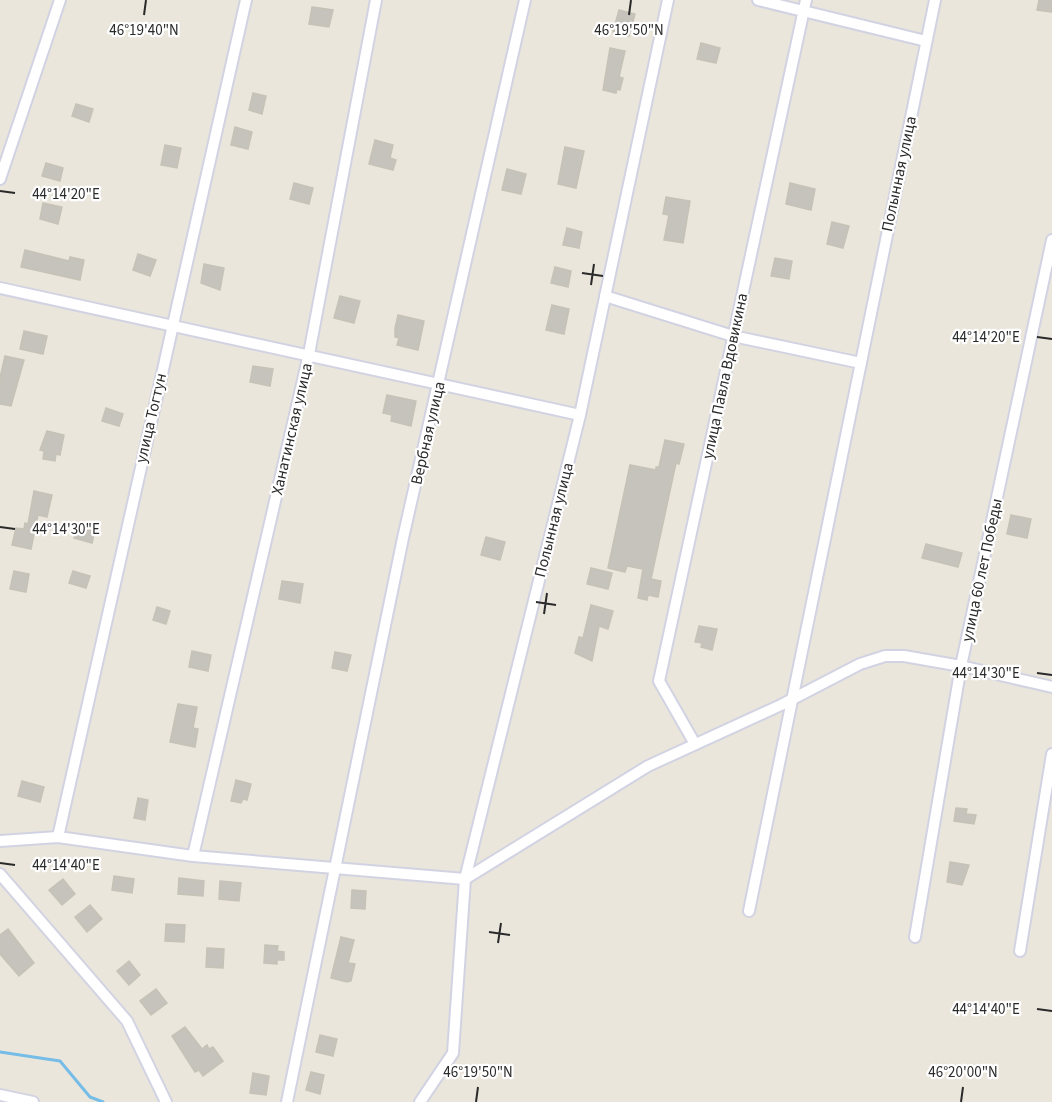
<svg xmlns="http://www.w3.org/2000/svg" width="1052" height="1102" viewBox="0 0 1052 1102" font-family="'Source Sans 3',sans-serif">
<rect width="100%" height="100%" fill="#ebe6dc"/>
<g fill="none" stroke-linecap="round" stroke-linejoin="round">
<polyline stroke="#75bce7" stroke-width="3" points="0,1052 60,1061 90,1097 103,1102"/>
</g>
<g fill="#c6c3bc" stroke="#c6c2b6" stroke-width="1.5">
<polygon points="1039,0 1052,0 1052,12 1037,10"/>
<polygon points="312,7 333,10 329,27 309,24"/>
<polygon points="619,10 635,14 629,36 613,32"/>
<polygon points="701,43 720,48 716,63 697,59"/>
<polygon points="610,48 625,51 619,77 623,78 620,90 617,89 616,93 603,90"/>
<polygon points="253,93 266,96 262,114 249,110"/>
<polygon points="76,104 93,109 89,122 72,116"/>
<polygon points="235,127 252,132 248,149 231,145"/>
<polygon points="375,140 393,145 390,158 396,160 393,170 369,164"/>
<polygon points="165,145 181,148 177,168 161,165"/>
<polygon points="565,147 584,151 576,188 558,184"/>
<polygon points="46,163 63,168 60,181 42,176"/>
<polygon points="507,169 526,174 521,194 502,190"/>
<polygon points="294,183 313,188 309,204 290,199"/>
<polygon points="790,183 815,189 811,210 786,204"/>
<polygon points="666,197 690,201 683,243 664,240 669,215 663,214"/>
<polygon points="43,203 62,207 58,224 40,219"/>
<polygon points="832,222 849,226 843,248 827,244"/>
<polygon points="567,228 582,232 579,248 563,245"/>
<polygon points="25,250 69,261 70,257 84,260 80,280 21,267"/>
<polygon points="138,254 156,260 150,276 133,270"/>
<polygon points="775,258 792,261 789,279 771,276"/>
<polygon points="204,264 224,268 220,290 201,283"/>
<polygon points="555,267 571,271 568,287 551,283"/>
<polygon points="340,296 360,301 354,323 334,318"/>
<polygon points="552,305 569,309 564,334 546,330"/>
<polygon points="398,315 424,321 418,350 397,345 399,338 395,337 395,328"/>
<polygon points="24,331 47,336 43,354 20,349"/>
<polygon points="5,356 24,360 11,406 0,404 0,378"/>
<polygon points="253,366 273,369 270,386 250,382"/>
<polygon points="387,395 416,401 411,426 391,421 392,415 383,413"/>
<polygon points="106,408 123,414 119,426 102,421"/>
<polygon points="47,431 64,435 60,455 56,454 55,461 43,459 44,451 40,450"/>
<polygon points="665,440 684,444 679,464 676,463 651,579 661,581 658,597 648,595 647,600 638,598 643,569 627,566 625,572 608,568 630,465 656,470 656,467 659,467"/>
<polygon points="34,491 52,495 47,517 38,515 31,549 12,545 16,528 24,529 25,523 28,524"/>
<polygon points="1011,515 1031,519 1027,538 1007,534"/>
<polygon points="78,525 95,531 92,543 74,538"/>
<polygon points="486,537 505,542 500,560 481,555"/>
<polygon points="926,544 962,553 958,567 922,558"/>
<polygon points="591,568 612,573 608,589 587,584"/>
<polygon points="14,571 29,574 26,592 10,589"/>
<polygon points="73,571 90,576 86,588 69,583"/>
<polygon points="282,581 303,584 300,603 279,599"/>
<polygon points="591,605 613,611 608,629 599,626 592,661 575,653 579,637 583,638"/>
<polygon points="157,607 170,611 166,624 153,620"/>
<polygon points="699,626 717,629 712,650 701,647 702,643 695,642"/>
<polygon points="192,651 211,655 208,671 189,667"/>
<polygon points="335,652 351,655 347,671 332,668"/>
<polygon points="178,704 197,707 193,728 198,729 195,747 170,742"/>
<polygon points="236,780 251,784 247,800 243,799 241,803 231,801"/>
<polygon points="22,781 44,787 40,802 18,796"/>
<polygon points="138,798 148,800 145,820 134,818"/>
<polygon points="956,808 967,809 966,814 976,815 974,824 954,821"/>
<polygon points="950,862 969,865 962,885 947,882"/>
<polygon points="114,876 134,879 132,893 112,890"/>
<polygon points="179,878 204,881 203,896 178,894"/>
<polygon points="63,879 75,894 62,905 49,890"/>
<polygon points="220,881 241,883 239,901 219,899"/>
<polygon points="352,890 366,891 365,909 351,908"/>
<polygon points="90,905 102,919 87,932 75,917"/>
<polygon points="166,924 185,925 184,942 165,941"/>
<polygon points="8,929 34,963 19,976 0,954 0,935"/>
<polygon points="341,937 354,940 348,963 355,964 351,981 347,982 331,978"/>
<polygon points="265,945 278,946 277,951 284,952 284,960 277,960 277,964 264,963"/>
<polygon points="207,948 224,949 223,968 206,967"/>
<polygon points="129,961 140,975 129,985 117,971"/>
<polygon points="156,989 167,1003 151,1015 140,1001"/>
<polygon points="185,1027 202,1049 207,1045 209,1049 213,1047 223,1061 203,1076 199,1070 195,1072 172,1036"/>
<polygon points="320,1035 337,1039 333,1056 316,1052"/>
<polygon points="311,1072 324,1075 320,1094 306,1090"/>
<polygon points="253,1073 269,1076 266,1095 250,1093"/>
</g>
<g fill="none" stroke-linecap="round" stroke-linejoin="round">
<g stroke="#d2d3e2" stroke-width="14">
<g id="street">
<polyline points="758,0 926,41"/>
<polyline points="0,179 60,0"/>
<polyline points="0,288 580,415"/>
<polyline points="605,296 733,336 861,363"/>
<polyline points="695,744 659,681 806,0"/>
<polyline points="58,837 246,0"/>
<polyline points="0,841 58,837 193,856 465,879 648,766 781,705 860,664 885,656 904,656 961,666 1052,687"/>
<polyline points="193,856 309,354 376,0"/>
<polyline points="0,874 127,1021 166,1102"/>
<polyline points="749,911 935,0"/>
<polyline points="915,937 961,666 1052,240"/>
<polyline points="1020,951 1052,754"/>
<polyline points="0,1095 33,1102"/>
<polyline points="287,1102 403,538 525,0"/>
<polyline points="420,1102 453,1053 465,879 580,415 668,0"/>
</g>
</g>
<use href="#street" stroke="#fff" stroke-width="10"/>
</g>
<path fill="none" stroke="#2a2a2a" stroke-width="2" d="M144,15L146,0M629,15L631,0M0,191L15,193M582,273L603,276M591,285L594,264M1037,337L1052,339M0,527L15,529M536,602L556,605M544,614L547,593M1037,673L1052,675M0,863L15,865M489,932L510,935M498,943L501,923M1037,1009L1052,1011M476,1102L478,1087M961,1102L963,1087"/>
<g text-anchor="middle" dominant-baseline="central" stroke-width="4.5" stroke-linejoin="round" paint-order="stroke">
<g font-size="16" fill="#2a2a2a" stroke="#fff">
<text transform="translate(899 174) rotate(-78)">Полынная улица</text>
<text transform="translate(725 376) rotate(-78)">улица Павла Вдовикина</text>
<text transform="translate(151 418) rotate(-77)">улица Тогтун</text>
<text transform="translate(292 429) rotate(-77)">Ханатинская улица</text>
<text transform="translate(428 433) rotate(-77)">Вербная улица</text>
<text transform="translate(554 520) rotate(-76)">Полынная улица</text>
<text transform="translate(982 570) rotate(-78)">улица 60 лет Победы</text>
</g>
</g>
<g font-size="15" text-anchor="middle" fill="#2a2a2a" stroke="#fff" stroke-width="4.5" stroke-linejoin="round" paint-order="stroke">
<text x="144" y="35">46°19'40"N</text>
<text x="629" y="35">46°19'50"N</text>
<text x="66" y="199">44°14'20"E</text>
<text x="986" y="342">44°14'20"E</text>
<text x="66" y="534">44°14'30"E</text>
<text x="986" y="678">44°14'30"E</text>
<text x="66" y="870">44°14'40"E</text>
<text x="986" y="1014">44°14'40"E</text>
<text x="478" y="1077">46°19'50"N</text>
<text x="963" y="1077">46°20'00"N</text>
</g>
</svg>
